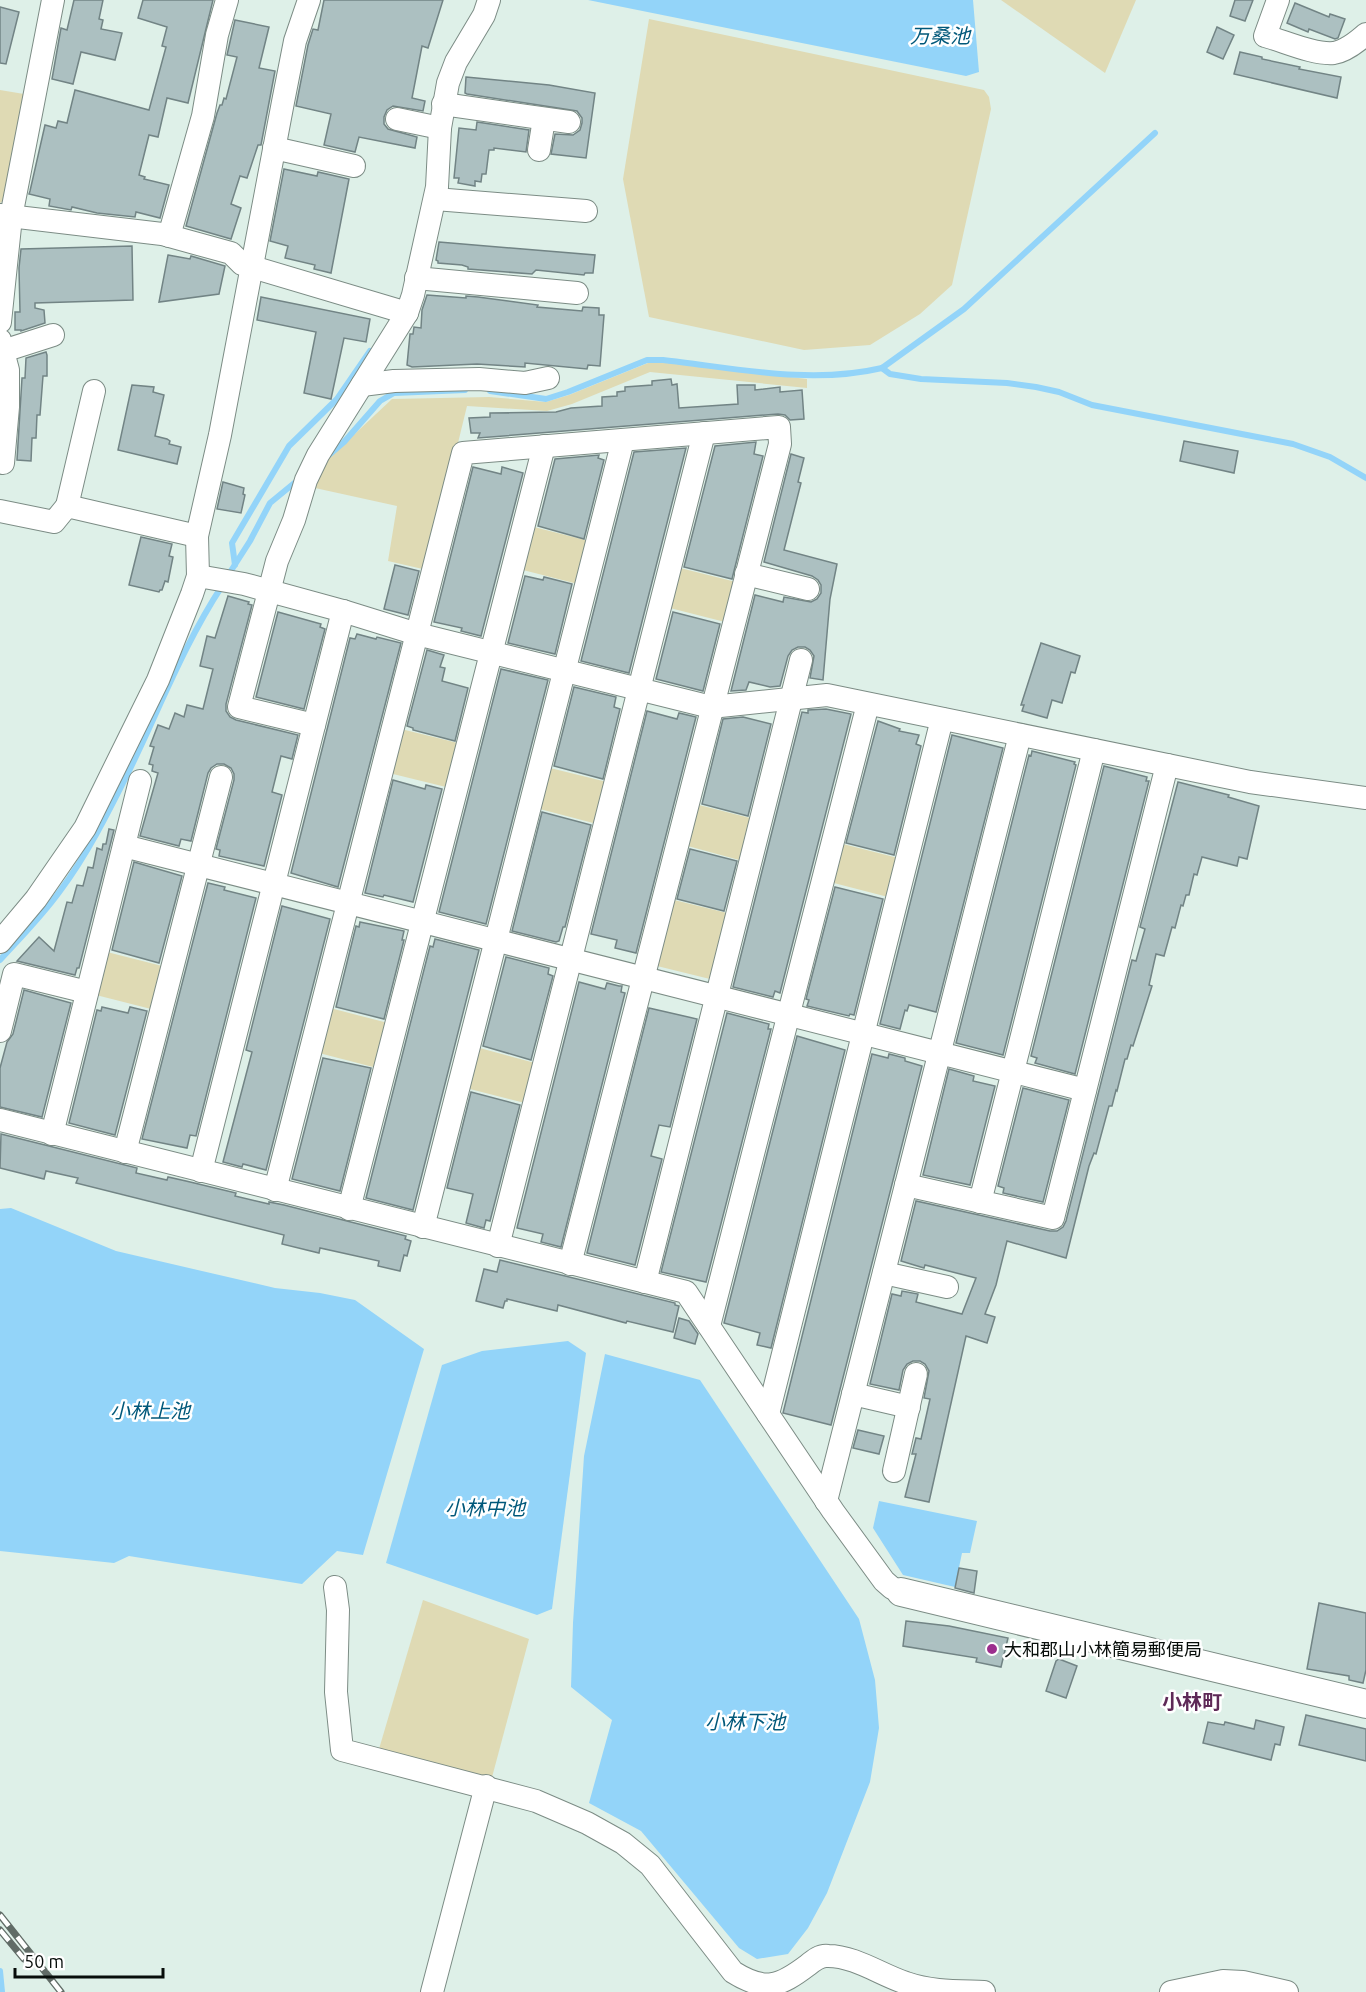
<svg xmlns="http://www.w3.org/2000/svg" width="1366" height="1992" viewBox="0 0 1366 1992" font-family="Ubuntu,'Noto Sans JP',sans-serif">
<rect width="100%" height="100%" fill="#def0e8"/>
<g fill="#dfdab4">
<polygon points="1001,0 1136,0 1105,73"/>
<polygon points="649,19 984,90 989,97 991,109 952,285 920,314 870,345 804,350 649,317 623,179"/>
<polygon points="0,90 24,94 3,201 0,203"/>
<polygon points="663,362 807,379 807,388 650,372 572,404 547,411 467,406 427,570 388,561 397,506 315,488 328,459 392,399 489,397 546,402 569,395 648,363"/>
<polygon points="530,526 589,541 578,584 519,569"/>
<polygon points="676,567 736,582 725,622 666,607"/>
<polygon points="401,729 462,744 450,788 389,773"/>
<polygon points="546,767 607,782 597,824 536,808"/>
<polygon points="695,804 754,819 743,861 684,845"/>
<polygon points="839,843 898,858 888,897 830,882"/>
<polygon points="670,899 731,914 714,980 653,965"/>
<polygon points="107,952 166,967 155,1010 96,995"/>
<polygon points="330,1008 388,1023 377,1068 319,1053"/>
<polygon points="476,1047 535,1063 525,1103 466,1088"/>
<polygon points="423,1600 529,1639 491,1781 379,1749"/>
</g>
<g fill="#93d4f9">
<polygon points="588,0 973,0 979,72 966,76"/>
<polygon points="11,1208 116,1251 275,1288 320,1293 355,1300 424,1349 363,1555 337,1551 302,1584 129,1556 114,1563 0,1551 0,1209"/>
<polygon points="568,1341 586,1353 552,1609 537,1615 386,1563 442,1365 482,1351"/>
<polygon points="605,1354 700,1380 859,1619 875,1680 879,1728 870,1782 827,1893 808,1928 788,1954 757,1959 739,1948 641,1831 589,1803 612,1720 571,1687 573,1623 584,1456"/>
<polygon points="879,1501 977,1521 970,1553 962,1553 955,1587 903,1575 873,1528"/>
</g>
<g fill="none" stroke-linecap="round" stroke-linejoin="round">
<g stroke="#93d4f9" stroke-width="6">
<polyline points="882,368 890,374 921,379 1007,383 1036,387 1059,392 1092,405 1293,444 1330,457 1366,478"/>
<path d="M490,391L546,399L568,392L647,360H663C735,368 810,385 882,368L964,309L1155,133"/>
<polyline points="329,455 344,442 380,401 394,393 465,390"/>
<polyline points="235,565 232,543 289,446 337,399 370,351"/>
<polyline points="227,577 250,541 270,503 298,480"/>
<path d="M0,960C21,937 42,916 60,891C87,855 108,813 128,773C159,710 184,644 222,586"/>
<polyline points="0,1971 2,1992"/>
</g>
</g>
<g fill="#acc0c1" stroke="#728485" stroke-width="1.5">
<polygon points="74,0 103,0 99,19 103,20 101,29 122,33 115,60 81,52 73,84 52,79 61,28 67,30"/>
<polygon points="143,0 213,0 188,103 167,98 158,137 149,135 139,175 145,177 144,179 169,185 160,218 136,212 135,217 97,213 72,207 71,210 49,206 50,199 29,194 30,191 45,125 56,128 58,121 67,123 75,90 149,110 166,47 162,46 167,27 138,18"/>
<polygon points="324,0 443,0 428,48 422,46 412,98 425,101 423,111 393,106 387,110 384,117 384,124 388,129 417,137 415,148 359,137 355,152 324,145 331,114 296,106 308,45 313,29 318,30"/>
<polygon points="1235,0 1253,0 1245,21 1230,16"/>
<polygon points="1295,3 1329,17 1330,14 1345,19 1338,38 1335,39 1309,29 1308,32 1287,23"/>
<polygon points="0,7 19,12 6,64 0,63"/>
<polygon points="235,20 269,27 259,68 275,71 261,145 258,145 247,178 240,176 231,204 241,208 231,239 186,226 217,113 220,105 222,105 224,98 226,99 237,57 227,55"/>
<polygon points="1217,27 1234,35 1223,59 1207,52"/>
<polygon points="1240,52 1262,57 1262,59 1300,67 1299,69 1341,77 1337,98 1234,74"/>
<polygon points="466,77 549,85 595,93 586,158 551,154 555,134 573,135 580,130 582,123 582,118 577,111 467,94 465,93"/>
<polygon points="477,122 529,130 526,152 494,148 494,150 489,150 486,174 482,174 481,182 475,181 475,186 458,183 459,178 454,178 459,128 476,130"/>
<polygon points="284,169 317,176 318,172 349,179 331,273 314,269 315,265 285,258 288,246 270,241"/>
<polygon points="439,242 595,255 593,273 585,273 584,275 536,270 532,274 468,269 468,267 462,265 438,263 438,261 436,260"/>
<polygon points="132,246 133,300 35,303 35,308 44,310 45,323 21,331 21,330 15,330 15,312 20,312 19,268 21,249"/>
<polygon points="168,255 190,259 191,256 225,266 219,294 159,302"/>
<polygon points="427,295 466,298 466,296 478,297 538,305 537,307 582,311 583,307 599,308 599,315 604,315 600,366 588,365 587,369 525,363 525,367 477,364 412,367 407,365 410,334 413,334 414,327 421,328 422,310"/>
<polygon points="261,297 370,319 366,342 344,338 331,399 304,393 316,332 257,320"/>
<polygon points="46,352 47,355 47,376 43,376 40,415 37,415 36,438 32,438 31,461 17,460 22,378 25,378 26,358"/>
<polygon points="671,379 672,385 677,384 679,408 738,404 737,385 755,385 755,390 780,387 780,392 802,390 804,419 790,420 785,415 778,414 478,438 480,433 471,433 469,418 490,417 490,413 556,412 571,408 602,406 602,397 617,396 617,392 625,391 625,387 652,385 652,381"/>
<polygon points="132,385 154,387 153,392 164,395 155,436 167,439 170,441 169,444 181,447 177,464 118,450"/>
<polygon points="1184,441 1238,451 1234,473 1180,461"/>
<polygon points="756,442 754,454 763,456 732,579 684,567 715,446"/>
<polygon points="686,448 629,673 581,661 634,452"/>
<polygon points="791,454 804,458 798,482 801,483 784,550 837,564 830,599 823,680 810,678 814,656 810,650 805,647 798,647 792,650 788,656 780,686 770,687 749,682 746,690 731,691 755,595 783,602 784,597 811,602 817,599 821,593 821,585 818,580 812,576 764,562"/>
<polygon points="599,455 598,458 604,460 584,539 538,526 555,459"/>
<polygon points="473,467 501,474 502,467 523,473 481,636 461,631 462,628 434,622"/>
<polygon points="223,482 244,488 243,494 245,495 241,513 217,509"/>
<polygon points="141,537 172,544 169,556 173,557 168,582 165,581 162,590 160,590 159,592 129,585"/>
<polygon points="395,565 419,571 408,615 384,609"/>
<polygon points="525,576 543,580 544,577 572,584 555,654 508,643"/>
<polygon points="228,596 249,602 248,604 252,605 226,704 226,711 230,717 236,720 298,735 292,759 281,756 272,792 282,795 264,866 219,856 220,850 216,849 234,780 234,774 231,768 224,764 217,764 211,768 208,773 191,841 181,839 179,846 140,836 158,773 152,771 153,765 149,764 154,747 150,746 158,725 169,729 175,713 184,717 187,705 203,709 213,669 200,666 207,636 215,638"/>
<polygon points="278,612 321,624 320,627 325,629 304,709 256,697"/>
<polygon points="673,612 720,624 703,691 656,679"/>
<polygon points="357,634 376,639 377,637 401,643 338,887 291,873 350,638 355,639"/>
<polygon points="1041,643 1080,656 1075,673 1071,672 1062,703 1052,700 1047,718 1022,711 1024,705 1021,705"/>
<polygon points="427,650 444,655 440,667 445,668 442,681 468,688 455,741 413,730 413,728 407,726"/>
<polygon points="501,669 548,680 486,924 439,912"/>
<polygon points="574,687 616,697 614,707 620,709 603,779 554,766"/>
<polygon points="826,709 851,714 780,993 775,991 773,997 733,987 802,712 808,713 808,710"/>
<polygon points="647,711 677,719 679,713 696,717 636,953 615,948 617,940 591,934"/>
<polygon points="743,717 771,724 748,816 702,804 723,719"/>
<polygon points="878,721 900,729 899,731 919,735 916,744 921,746 894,855 846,843"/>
<polygon points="952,735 1003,748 936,1012 909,1005 907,1011 905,1010 900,1029 880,1024"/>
<polygon points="1032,751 1075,762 1074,764 1076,765 1003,1055 956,1043 1029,755 1031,756"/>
<polygon points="1104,766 1147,777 1146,781 1149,781 1075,1074 1035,1063 1037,1058 1031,1056"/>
<polygon points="393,780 425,789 426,785 442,789 413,902 384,895 383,897 365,893"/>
<polygon points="1178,782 1229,795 1228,797 1259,806 1247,859 1239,857 1237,866 1202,857 1197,875 1194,874 1189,895 1186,895 1183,906 1181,905 1175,928 1172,927 1164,956 1156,954 1149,985 1152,986 1133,1046 1131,1045 1127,1059 1125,1059 1117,1091 1116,1090 1112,1106 1109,1106 1096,1154 1094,1153 1089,1166 1066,1258 1007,1241 996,1285 985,1314 995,1317 987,1343 966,1336 929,1502 905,1497 916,1454 912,1454 916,1438 921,1439 930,1399 924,1398 929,1371 925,1364 920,1361 913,1361 907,1364 903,1370 899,1390 870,1384 892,1294 901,1296 902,1291 918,1294 916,1302 962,1314 976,1278 925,1265 924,1268 901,1261 916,1201 1050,1231 1057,1231 1063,1227 1066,1221 1132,960 1136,961 1145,929 1140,927"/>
<polygon points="542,812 591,825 565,927 563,927 559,941 556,942 512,931"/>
<polygon points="109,829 114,830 79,968 77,968 75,975 17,961 39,937 54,951 67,902 72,903 77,885 83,886 88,867 93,868 97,848 102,850 103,844 106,844"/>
<polygon points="690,849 737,861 724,911 677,899"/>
<polygon points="134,862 182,876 159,963 112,950"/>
<polygon points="208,883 225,887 224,890 256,898 196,1136 190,1135 187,1148 142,1139"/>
<polygon points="835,887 883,899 854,1015 850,1014 849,1016 807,1006 809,1000 806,999"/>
<polygon points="282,906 330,919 266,1170 243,1164 242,1167 223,1162 252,1052 246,1050"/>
<polygon points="360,922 404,931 402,940 404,940 384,1019 336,1007 356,926 359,927"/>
<polygon points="435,939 479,950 413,1210 366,1198 430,946 433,947"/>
<polygon points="506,957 549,968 548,974 553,976 531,1060 483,1046"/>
<polygon points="579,982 605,989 607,983 619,986 622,986 621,992 625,993 561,1247 541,1242 543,1234 517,1228"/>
<polygon points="24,990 71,1003 42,1117 0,1107 0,1068 7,1042 13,1034"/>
<polygon points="102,1007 128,1013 130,1007 147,1011 115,1135 69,1123 97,1010 101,1011"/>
<polygon points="649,1008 697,1019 670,1127 659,1125 651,1156 662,1159 635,1265 587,1253"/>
<polygon points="727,1013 769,1024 768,1029 771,1029 706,1282 661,1272"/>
<polygon points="797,1036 845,1050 771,1348 757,1345 760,1333 724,1323"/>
<polygon points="872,1054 888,1058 889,1054 905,1058 905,1061 922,1066 831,1425 783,1413"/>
<polygon points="323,1058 371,1068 340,1191 292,1179"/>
<polygon points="949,1069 974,1076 973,1081 995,1086 970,1185 923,1175"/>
<polygon points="1023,1088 1069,1100 1043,1202 1003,1193 1004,1188 998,1186"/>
<polygon points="471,1092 520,1105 490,1221 486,1220 484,1228 466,1223 473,1194 447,1188"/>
<polygon points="1,1134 137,1168 136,1173 167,1180 168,1177 186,1181 236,1193 235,1196 269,1204 269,1202 284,1205 406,1236 405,1239 411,1241 407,1256 404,1255 400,1271 378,1266 379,1261 320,1248 319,1253 282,1244 284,1235 76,1183 78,1178 46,1171 44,1179 0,1168"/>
<polygon points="500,1260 675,1303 675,1305 679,1306 673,1332 627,1321 626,1323 558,1305 557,1311 507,1299 507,1301 505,1301 503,1308 476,1301 484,1269 497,1272"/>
<polygon points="679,1318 689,1321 698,1334 695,1344 674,1338"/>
<polygon points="858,1430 884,1436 879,1454 853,1448"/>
<polygon points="959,1568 977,1571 974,1593 955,1588"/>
<polygon points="1319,1603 1366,1613 1366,1670 1363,1683 1349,1680 1349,1676 1307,1669"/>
<polygon points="906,1621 949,1626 1008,1638 1001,1667 976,1662 977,1658 903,1646"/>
<polygon points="1059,1659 1077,1666 1066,1698 1046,1691 1056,1661"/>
<polygon points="1306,1715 1366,1729 1366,1761 1299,1745"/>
<polygon points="1256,1720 1284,1727 1280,1745 1275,1744 1271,1760 1203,1743 1208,1722 1224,1725 1225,1722 1254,1729"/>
</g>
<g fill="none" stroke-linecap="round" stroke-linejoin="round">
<g stroke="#7c8c85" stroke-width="24">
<g id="minor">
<path d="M1278,0L1265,36C1284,41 1314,55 1334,53C1346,51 1357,42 1366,34"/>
<polyline points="443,104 569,122"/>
<polyline points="397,119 440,128"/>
<polyline points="274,148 354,166"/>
<polyline points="539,150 544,119"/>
<polyline points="435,199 586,211"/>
<polyline points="0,215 162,234 231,253 242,264 407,313"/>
<polyline points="169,236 203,116 217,35 227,0"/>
<polyline points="416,278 577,293"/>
<polyline points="0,322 11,217 53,0"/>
<polyline points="0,340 8,370 8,407 3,463"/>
<polyline points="3,351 53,335"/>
<polyline points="362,385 394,381 479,379 525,383 548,378"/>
<polyline points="67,506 94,391"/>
<polyline points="0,511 54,522 67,506 197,536"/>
<polyline points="746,574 808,589"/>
<polyline points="198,576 244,584 343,611 417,634 711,707 827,695 1250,782 1366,798"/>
<polyline points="314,725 239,707 277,561 294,520 306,480 318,455 407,313 413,295 437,187 440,128 448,83 456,62 484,15 489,0"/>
<polyline points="124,846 1085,1090"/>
<polyline points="0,942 36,899 85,828 158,680 192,594 198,576 197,536 220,435 283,102 295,41 309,0"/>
<polyline points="0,1031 14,974 87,992"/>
<polyline points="0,1120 686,1292 833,1511 884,1581 892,1588 901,1592"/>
<polyline points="52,1134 140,781"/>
<polyline points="125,1152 221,777"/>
<polyline points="201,1171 343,611"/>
<polyline points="906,1185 1053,1218 1167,765"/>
<polyline points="275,1190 463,453 779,427 780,444 570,1264"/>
<polyline points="980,1202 1094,750"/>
<polyline points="349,1209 544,446"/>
<polyline points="423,1227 623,440"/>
<polyline points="498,1246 704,433"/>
<polyline points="884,1273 947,1287"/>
<polyline points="645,1282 801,660"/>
<polyline points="709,1326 868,704"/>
<polyline points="853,1394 909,1407"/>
<polyline points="768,1414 942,719"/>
<polyline points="894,1471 916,1374"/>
<polyline points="826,1501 1020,735"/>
<path d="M335,1587L338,1610L336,1692L342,1750L536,1801L587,1823L623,1843L650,1865L733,1972C765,1992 779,1987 808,1965C814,1960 820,1955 828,1956C855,1956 881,1975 906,1983C932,1992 958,1991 984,1992"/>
<polyline points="432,1992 486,1786"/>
<polyline points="1171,1992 1223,1981 1243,1982 1287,1992"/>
</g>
</g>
<g stroke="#7c8c85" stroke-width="30">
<polyline id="tertiary" points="901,1592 1366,1704"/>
</g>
<use href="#minor" stroke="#fff" stroke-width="22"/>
<use href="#tertiary" stroke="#fff" stroke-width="28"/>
<g stroke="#616c67" stroke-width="7">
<g id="rail">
<polyline points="0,1915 61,1992"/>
<polyline points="0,1930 24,1959"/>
</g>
</g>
<use href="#rail" stroke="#fff" stroke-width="4.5" stroke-dasharray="14" stroke-linecap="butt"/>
</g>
<circle fill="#9c2e8e" stroke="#fff" stroke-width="2" cx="992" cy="1649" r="6"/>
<g text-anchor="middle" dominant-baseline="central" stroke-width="5" stroke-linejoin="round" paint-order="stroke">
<g font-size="18" fill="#070d0a" stroke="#fff" text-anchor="start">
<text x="1004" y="1649">大和郡山小林簡易郵便局</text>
</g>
<g font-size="20" font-style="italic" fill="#00587a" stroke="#fff">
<text x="940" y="35">万桑池</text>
<text x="150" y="1410">小林上池</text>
<text x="485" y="1507">小林中池</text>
<text x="745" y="1721">小林下池</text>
</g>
<g font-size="20" font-weight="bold" fill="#5e2957" stroke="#fff">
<text x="1192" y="1701">小林町</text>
</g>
</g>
<path d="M15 1968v9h148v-9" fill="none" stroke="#070d0a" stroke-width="3"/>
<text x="24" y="1968" font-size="18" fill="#070d0a" stroke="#ffffff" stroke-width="4.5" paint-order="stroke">50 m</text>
</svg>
